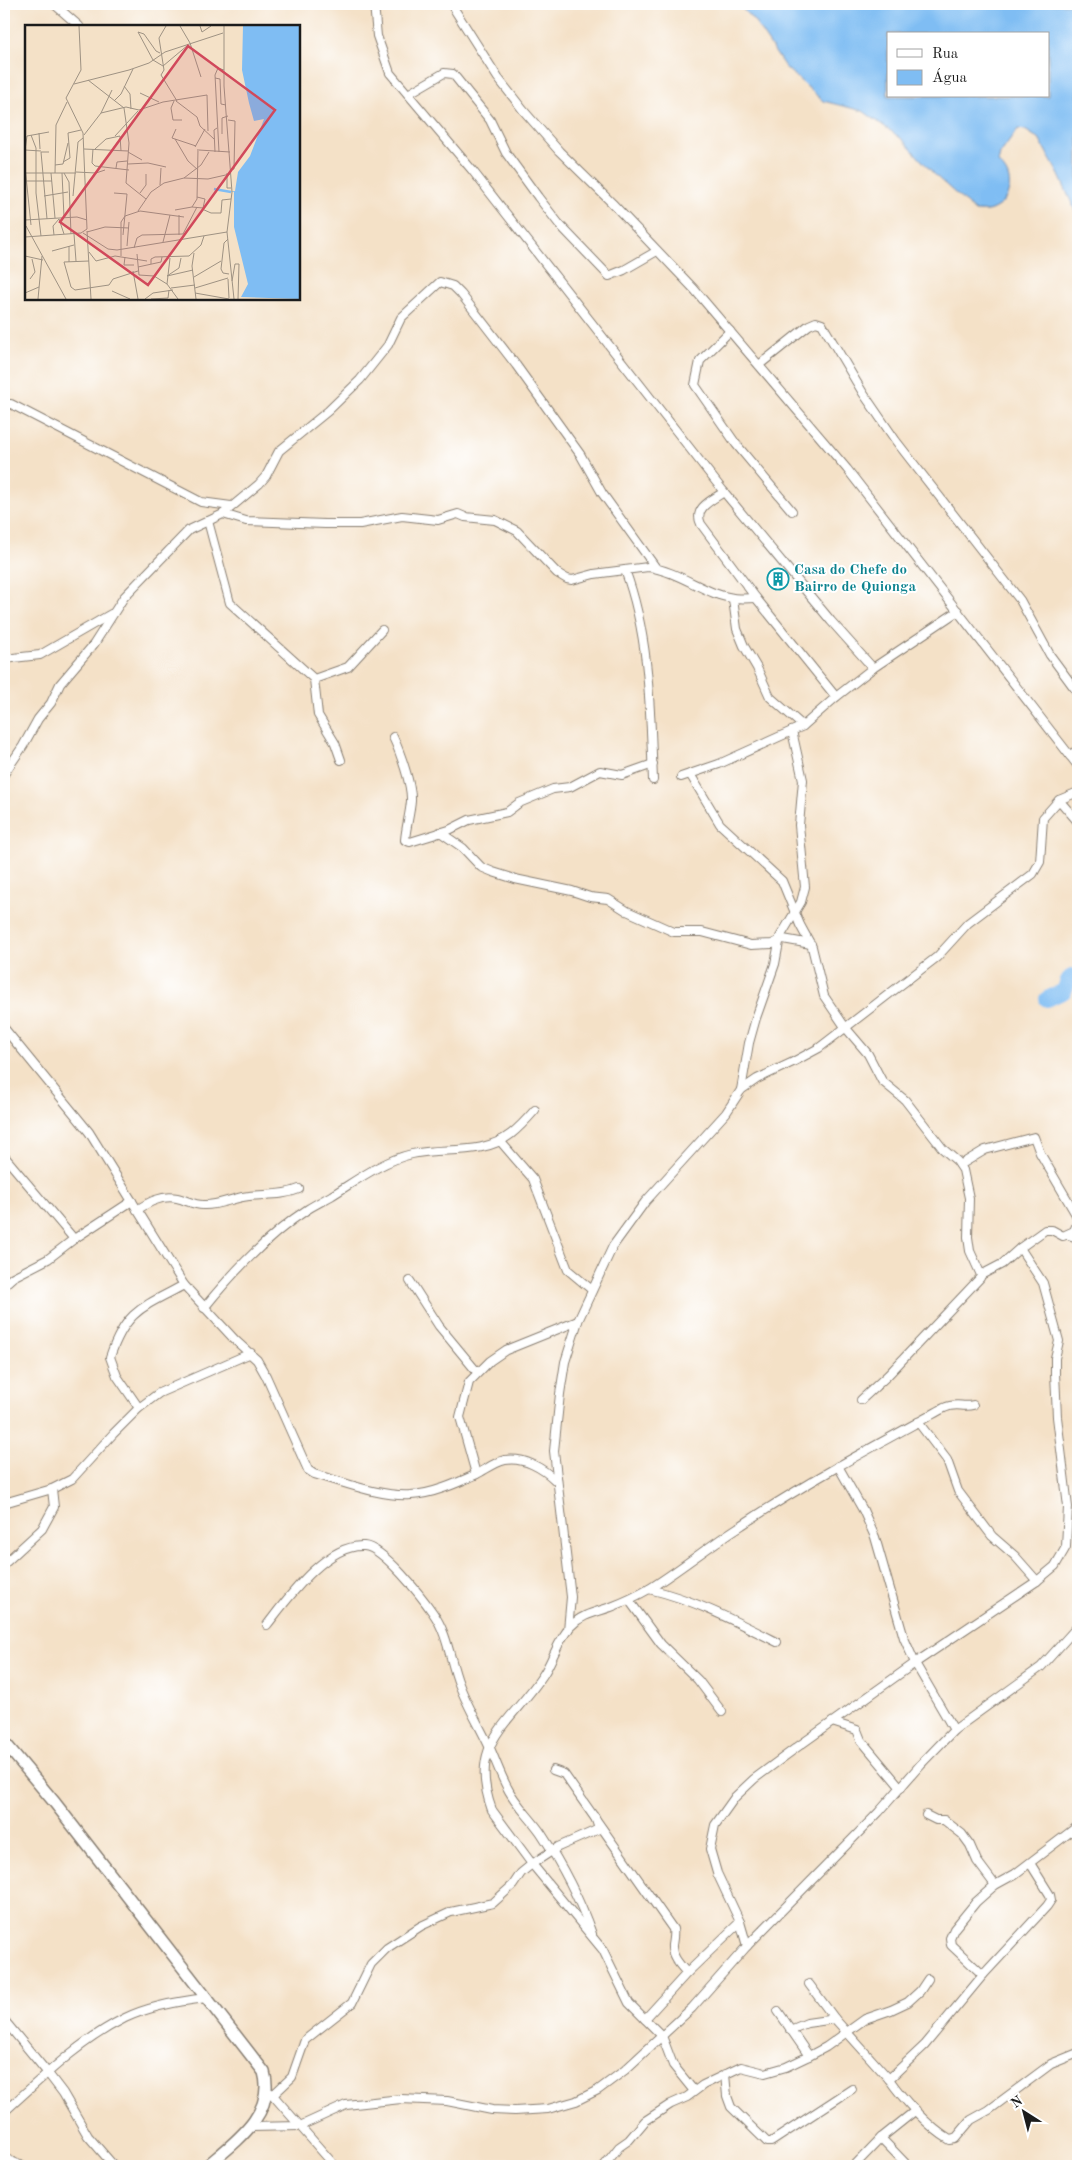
<svg xmlns="http://www.w3.org/2000/svg" width="1082" height="2170" viewBox="0 0 1082 2170" font-family="'Old Standard TT',serif">
<rect width="100%" height="100%" fill="#fff"/>
<filter id="ink" filterUnits="userSpaceOnUse"><feTurbulence type="fractalNoise" baseFrequency=".02" numOctaves="2"/><feDisplacementMap in="SourceGraphic" scale="10" xChannelSelector="R" yChannelSelector="G"/><feConvolveMatrix kernelMatrix="1 2 1 2 8 2 1 2 1" color-interpolation-filters="sRGB"/></filter>
<filter id="wash" filterUnits="userSpaceOnUse"><feTurbulence type="fractalNoise" baseFrequency=".0096" numOctaves="4" result="noise"/><feDisplacementMap in="SourceGraphic" scale="20" xChannelSelector="R" yChannelSelector="G"/><feGaussianBlur stdDeviation="1.12" result="paint"/><feColorMatrix in="noise" values="0 0 0 0 0 0 0 0 0 0 0 0 0 0 0 0 0 1.4 0 .05"/><feComposite in="paint" operator="in"/></filter>
<g filter="url(#wash)">
<rect width="100%" height="100%" fill="#f4e1c7"/>
<path fill="#7fbdf3" stroke="#4e6c88" fill-rule="evenodd" d="M738,4H1078V217L1059,175L1039,139L1025,130L1018,129L1000,154L998,163C1016,176 1012,202 991,210C987,212 980,211 975,211L936,176L902,139L863,111L823,101L785,67L754,21ZM888,34H1048V96H888Z"/>
<g fill="none" stroke-linecap="round" stroke-linejoin="round">
<path stroke="#7fbdf3" stroke-width="16" d="M1047,999L1064,991C1068,983 1066,976 1078,976"/>
</g>
</g>
<g filter="url(#ink)">
<g fill="none" stroke-linecap="round" stroke-linejoin="round">
<g stroke="#887e72" stroke-width="10">
<g id="minor">
<polyline points="54,4 79,26"/>
<polyline points="374,4 377,36 390,73 472,170 724,492 831,621 873,668"/>
<polyline points="451,4 498,78 523,110 559,151 612,203 694,289 847,469 1078,766"/>
<polyline points="408,94 444,73 453,74 490,120 506,153 538,197 559,224 609,276 624,270 657,251"/>
<polyline points="730,331 700,361 695,385 736,444 792,511"/>
<polyline points="759,365 809,325 816,322 822,324 863,393 896,441 1020,600 1050,655 1078,693"/>
<polyline points="4,404 11,404 201,502 231,506"/>
<path d="M724,492C712,500 693,508 701,524L756,598L836,697"/>
<path d="M223,514L246,521L325,524H360L402,516L438,520L458,514L465,517L495,520L517,531L557,573L567,579L572,580L594,574L648,567C671,570 692,584 714,593C728,599 741,599 756,598"/>
<polyline points="208,521 230,603 314,679 348,667 382,630"/>
<path d="M625,570C650,637 650,709 653,780"/>
<polyline points="733,599 737,629 744,646 757,668 770,697 803,726"/>
<polyline points="4,659 40,655 111,614"/>
<polyline points="314,679 318,715 335,743 341,760"/>
<path d="M393,737C400,752 412,785 411,801C410,814 406,827 405,840L410,842L449,830L469,820L507,812L519,803L553,789L570,787L600,771L622,775L653,764"/>
<polyline points="1070,756 1078,749"/>
<polyline points="4,774 23,746 38,719 51,703 60,684 94,644 124,597 189,530 223,514 259,484 266,476 279,451 328,411 360,380 388,345 401,318 440,282 453,286 461,294 516,365 580,454 602,493 656,568"/>
<polyline points="690,774 720,824 782,881 800,925 812,947 824,996 845,1027 868,1054 882,1081 905,1100 943,1149 957,1161 963,1170 969,1198 968,1237 970,1251 981,1275 980,1278 888,1375 861,1400"/>
<polyline points="681,777 719,764 803,726 836,697 873,668 958,611"/>
<polyline points="1059,800 1078,822"/>
<polyline points="440,832 463,848 481,867 493,872 515,879 572,891 590,897 608,899 627,911 674,932 702,932 751,945 772,944 783,939 811,944"/>
<path d="M4,1028L89,1132L184,1285L235,1340L257,1360L266,1376L308,1470L314,1474C344,1482 379,1497 411,1495C433,1494 457,1483 477,1474C485,1470 495,1462 505,1460C524,1457 543,1468 556,1481"/>
<polyline points="741,1090 749,1043 756,1018 775,964 780,937 801,902 805,887 799,825 803,780 792,731"/>
<polyline points="500,1141 533,1179 568,1270 592,1290"/>
<polyline points="4,1156 74,1239"/>
<polyline points="960,1165 985,1150 1034,1137 1040,1153 1078,1218"/>
<path d="M137,1210C149,1202 162,1195 177,1198C186,1200 194,1205 203,1205C218,1206 235,1197 249,1196C265,1194 283,1196 299,1189"/>
<polyline points="1068,1235 1078,1238"/>
<polyline points="981,1275 1002,1264 1020,1248 1045,1230 1052,1230 1063,1236 1074,1231 1078,1221"/>
<polyline points="410,1281 439,1326 477,1372"/>
<polyline points="4,1285 13,1277 48,1259 74,1239 132,1201"/>
<path d="M204,1308C234,1271 268,1235 308,1209C316,1204 324,1200 331,1196C357,1180 382,1161 412,1154C445,1147 483,1156 511,1134C520,1127 528,1118 535,1110"/>
<path d="M139,1408L117,1376L110,1357C126,1310 143,1307 184,1285"/>
<polyline points="918,1422 947,1460 958,1491 992,1536 1015,1556 1037,1581"/>
<polyline points="838,1466 863,1510 875,1537 904,1638 915,1663 954,1730"/>
<polyline points="476,1474 460,1417 469,1382 490,1361 506,1350 578,1321"/>
<polyline points="4,1503 52,1489 72,1479 113,1434 139,1408 159,1393 251,1353"/>
<polyline points="4,1564 42,1529 54,1507 52,1489"/>
<path d="M649,1589C695,1600 735,1621 777,1642"/>
<polyline points="629,1600 661,1644 698,1680 722,1712"/>
<path d="M267,1625C288,1598 326,1544 364,1546C383,1547 422,1597 433,1613C448,1634 450,1661 459,1684C467,1705 479,1725 489,1746C495,1759 500,1774 507,1787C515,1804 530,1817 541,1833C562,1865 579,1897 592,1934"/>
<polyline points="568,1630 571,1597 554,1451 560,1394 565,1362 578,1321 613,1246 645,1202 726,1113 741,1090 757,1079 793,1062 819,1048 937,957 968,923 1033,874 1040,862 1043,818 1059,800 1078,792"/>
<polyline points="832,1722 857,1730 861,1740 901,1788"/>
<path d="M553,1770L564,1774L673,1929C674,1935 673,1939 672,1945C671,1956 680,1965 687,1973"/>
<polyline points="926,1815 936,1820 944,1820 962,1834 970,1845 977,1861 995,1885"/>
<polyline points="747,1946 740,1922 717,1873 710,1849 715,1825 735,1797 754,1779 796,1748 915,1663 1037,1581 1055,1566 1066,1547 1068,1507 1057,1417 1055,1373 1055,1358 1059,1341 1043,1283 1020,1248"/>
<polyline points="983,1975 951,1945 950,1938 954,1929 976,1902 995,1885 1015,1874 1078,1826"/>
<path d="M809,1984L835,2019L889,2079C903,2099 929,2128 950,2140L955,2139L971,2120L989,2110L1051,2064L1078,2053"/>
<polyline points="778,2011 809,2056"/>
<polyline points="645,2019 687,1973 740,1922"/>
<polyline points="4,2020 47,2072 63,2093 88,2136 114,2166"/>
<polyline points="790,2030 807,2023 835,2019"/>
<polyline points="725,2074 727,2096 731,2107 767,2142 771,2142 852,2089"/>
<polyline points="889,2079 925,2045 983,1975 1047,1906 1051,1900 1050,1895 1030,1863"/>
<path d="M694,2091L673,2065L662,2036L629,2003L603,1950L532,1864L492,1810C467,1742 510,1725 543,1675C553,1660 558,1639 571,1626C582,1614 597,1612 611,1607C624,1602 637,1596 649,1589C681,1569 710,1545 742,1525C807,1482 876,1445 944,1408C957,1402 962,1408 973,1405"/>
<polyline points="271,2093 335,2166"/>
<polyline points="273,2095 292,2077 305,2040 352,2003 371,1964 387,1948 421,1926 451,1912 493,1903 513,1885 521,1873 532,1864 558,1847 599,1829 595,1817"/>
<path d="M4,2112C42,2078 79,2041 125,2018C150,2006 179,2001 207,1998"/>
<polyline points="251,2127 300,2126 346,2105 401,2099 447,2101 492,2110 515,2111 548,2109 576,2101 598,2090 625,2070 692,2008 747,1946 879,1812 921,1764 954,1730 1041,1667 1078,1626"/>
<polyline points="881,2138 908,2166"/>
<polyline points="4,2158 22,2166"/>
<polyline points="604,2166 619,2147 629,2140 645,2121 671,2104 687,2097 703,2085 741,2067 765,2073 786,2067 809,2056 826,2047 865,2019 891,2010 908,2002 920,1991 928,1979"/>
<polyline points="854,2166 881,2138 916,2110"/>
</g>
</g>
<g stroke="#887e72" stroke-width="14">
<path id="secondary" d="M4,1742L55,1803L264,2072C276,2114 235,2142 207,2166"/>
</g>
<use href="#minor" stroke="#fff" stroke-width="8"/>
<use href="#secondary" stroke="#fff" stroke-width="11"/>
</g>
</g>
<defs>
<g id="building-ring" transform="scale(1.125)"><circle r="9.5" fill="#fff" stroke="#0f9aa8" stroke-width="1.5"/><path d="M-4-6H4V6H1V3H-1V6H-4ZM-2.5-4.3h1.7v1.8h-1.7ZM.8-4.3h1.7v1.8H.8ZM-2.5-1h1.7V.8h-1.7ZM.8-1h1.7V.8H.8Z" fill="#0f9aa8"/></g>
</defs>
<g fill-rule="evenodd">
<use href="#building-ring" x="778" y="579"/>
</g>
<g text-anchor="middle" dominant-baseline="central" stroke-width="4" stroke-linejoin="round" paint-order="stroke">
<g font-size="15" font-weight="bold" fill="#0d838f" stroke="#fff" text-anchor="start">
<text x="794" y="570">Casa do Chefe do<tspan x="794" dy="17">Bairro de Quionga</tspan></text>
</g>
</g>
<g transform="translate(25 25)">
<rect width="275" height="275" fill="#f4e1c7"/>
<path d="M218,1H275V274L216,272L223,259L209,202V167H204L210,166L213,147L225,131L239,94L229,96L224,78L217,45Z" fill="#7fbdf3"/>
<path fill="none" stroke="#7fbdf3" stroke-width="2.5" d="M189,164L206,167"/>
<path fill="none" stroke="#9e9283" stroke-width="1" d="M141,1L134,13L139,45L136,50L152,76M155,1L165,18L176,52M175,1L177,7L186,1M199,1V61L207,167L202,207L209,274M135,28L131,26L119,9L113,7L128,35L138,41L163,20M190,53L195,54L196,79L201,80M63,55L99,83L104,118L101,158L121,174M49,59L104,45L124,38L140,27L198,8M99,61L105,69L106,84M115,68L134,77M89,76L96,69L108,44M149,76L146,83L148,95H157M151,76L172,92L175,101L189,114M76,88L101,82L114,85L138,77L182,70L183,106M203,95L210,96L209,144L205,145M151,104L147,113L171,121M14,108L15,124M197,109V93L203,91M6,110L11,123V168L16,211M59,110L76,88L87,65M90,111L113,86M150,114L163,136L173,145M170,122L180,104M59,124L103,126M68,124L67,138L70,141L104,145M70,124L81,114L95,111L96,126M0,125L2,111L24,107M0,125L16,126M174,125L205,127M103,127L117,135M190,127L189,105L192,103M194,127L190,50L193,43L199,45M38,137L45,133L43,108L56,105M103,139L123,138L141,142M30,140L38,139L43,118M0,142L6,200M91,143L92,137L102,136M51,147L71,148L80,145M1,148H51M26,148L30,193M30,148L31,100L42,77M37,148L39,192M39,148L44,157L46,209M202,148V163H206M159,153L176,140L184,127M1,156H27M135,160L136,143M89,168L102,169L98,210M115,168L121,160V149M19,171L43,167M48,171L53,117L58,113M167,182L178,183L180,174L172,172M177,184L186,188H196L197,175L206,174M150,185L167,182L172,174L173,124M113,186L126,167L139,158L159,153L183,154L205,149M154,190V210M22,194L16,127H24M34,194L39,209M0,195L52,192L62,195M1,201L41,274M62,206L66,274M62,207L80,202L104,203M58,208L83,224L92,225L202,207M49,209L51,236M29,210L28,201L34,194M0,212L56,208L62,204L58,108L41,73L56,45L54,1M203,214L199,218L196,244L198,248L204,249M138,217L145,190M102,221L104,197M109,223L112,213L117,210L158,209L172,182M27,226L49,220M64,227L71,236L90,231L122,236M169,228L167,241L171,274M112,229L114,250L129,251L142,259M0,231L18,235M96,231V197L100,191L115,186L159,192M100,232L99,240H109M145,233L142,259L153,274M64,236L39,237L46,262L50,265L84,260M44,237V221M126,239V234L130,232L164,231L176,220L179,211M113,242L136,237L137,232M108,246L113,274M142,251L168,245M142,251L154,243L156,233M169,252L196,236M5,254L10,247L7,234M203,254L204,273M207,256L210,239H214L213,274M84,260L88,254L113,246M146,263L170,260M170,263L203,253M87,266L105,274M0,268L14,262M170,268L204,274M13,274L17,231M120,274L128,268L148,265M126,274L143,273L144,265"/>
<path fill="#d1495b" fill-opacity="0.15" stroke="#d1495b" stroke-width="2.5" d="M163,21L250,85L123,260L35,197Z"/>
<rect width="275" height="275" fill="none" stroke="#1c1c1c" stroke-width="2.5"/>
</g>
<rect width="1082" height="2170" fill="none" stroke="#fff" stroke-width="20"/>
<rect x="887" y="32" width="162" height="65" fill="#ffffff" stroke="#a4a4a4"/>
<rect x="897" y="49" width="25" height="8" fill="#ffffff" stroke="#a4a4a4"/>
<text x="932" y="58" font-size="15" fill="#1c1c1c">Rua</text>
<rect x="897" y="70" width="25" height="15" fill="#7fbdf3" stroke="#a4a4a4"/>
<text x="932" y="82" font-size="15" fill="#1c1c1c">Água</text>
<g transform="translate(1024 2112) rotate(324)" stroke="#ffffff" stroke-width="4" paint-order="stroke">
<path d="M0-4L9 19L0 12L-9 19Z" fill="#1c1c1c"/>
<text y="-8" font-size="14" font-weight="bold" text-anchor="middle" fill="#1c1c1c">N</text>
</g>
</svg>
